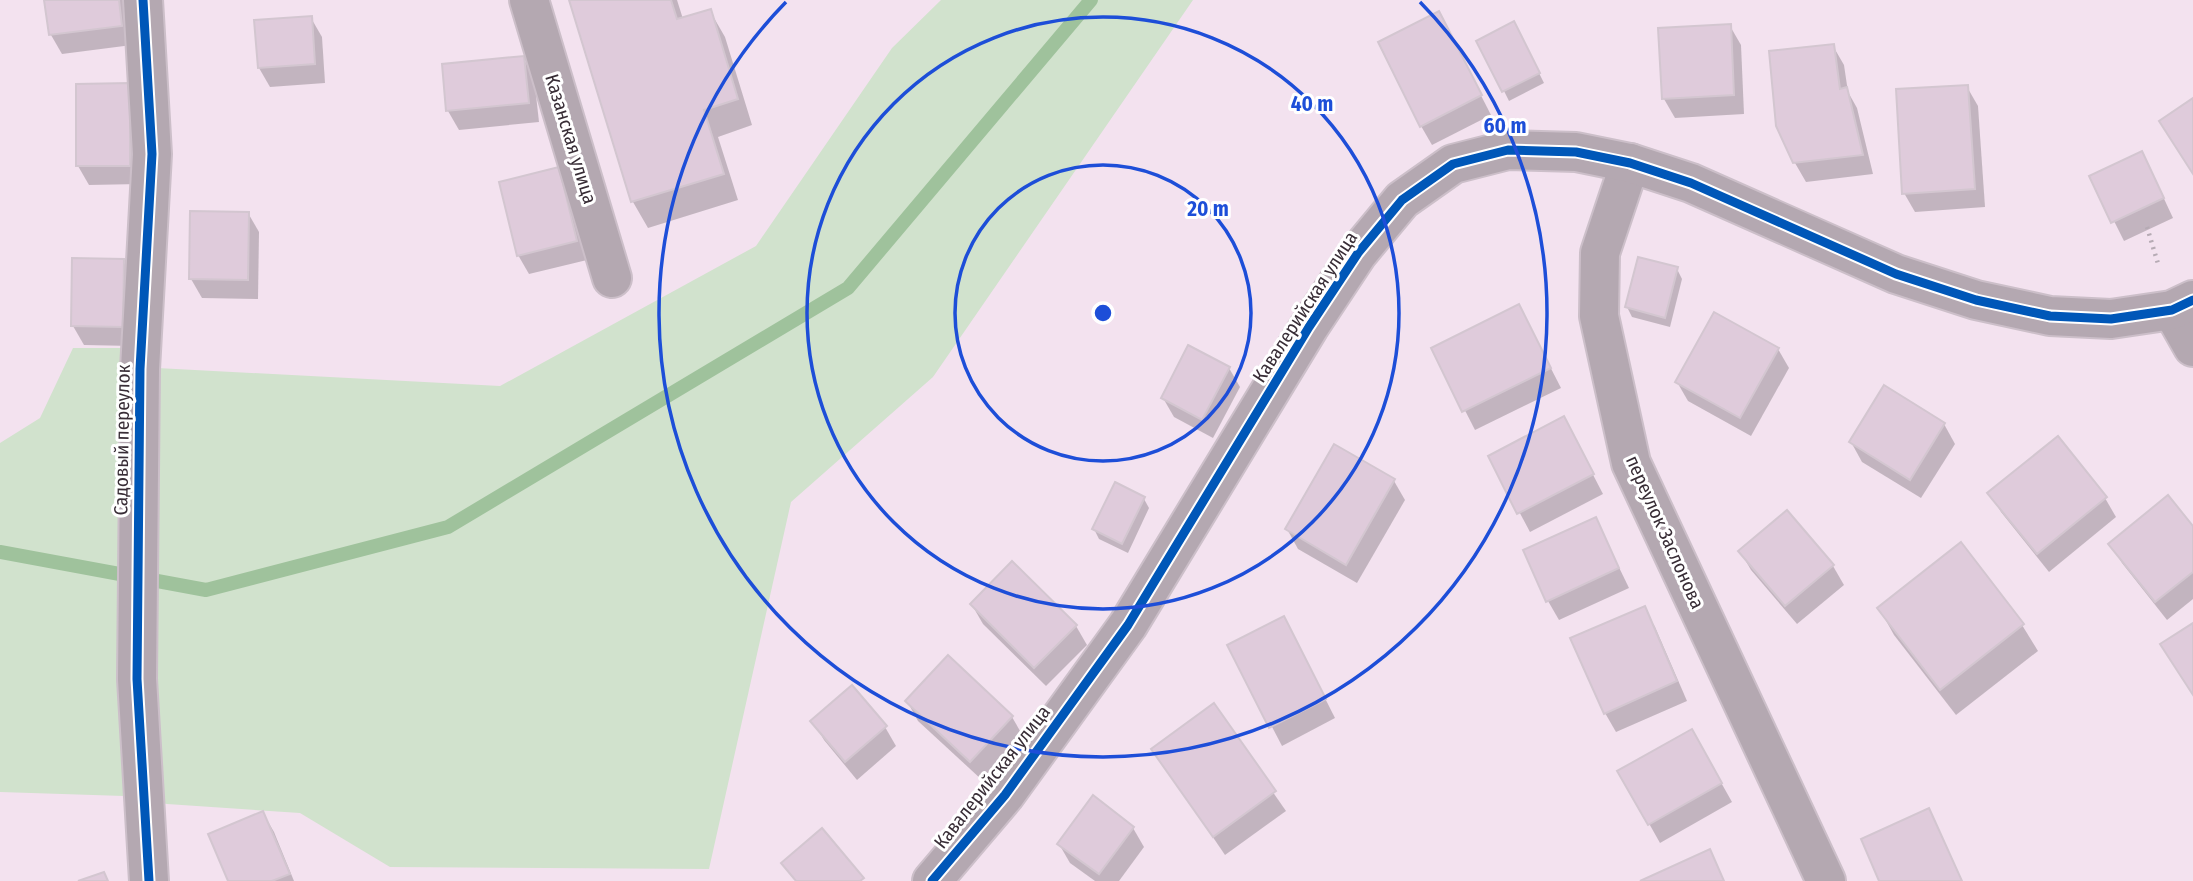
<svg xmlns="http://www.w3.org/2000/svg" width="2193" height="881" viewBox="0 0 2193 881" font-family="'Fira Sans Condensed',sans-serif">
<rect width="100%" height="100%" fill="#f3e2ef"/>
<polygon fill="#d1e2cd" points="941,0 1193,0 933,377 791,502 709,869 390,867 300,813 167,804 124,796 0,792 0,443 40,418 73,348 124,348 157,368 500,386 756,246 892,48"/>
<g fill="#0003">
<polygon points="46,0 126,0 132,45 62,54 51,35"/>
<polygon points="570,0 677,0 683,19 710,11 725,37 752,125 718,137 738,200 648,228 633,202"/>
<polygon points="311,18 322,37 325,83 270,87 259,68"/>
<polygon points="1730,26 1741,45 1744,114 1675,118 1664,99"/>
<polygon points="1449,33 1491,115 1432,145 1421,126"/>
<polygon points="1519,33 1544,83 1509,101 1479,41"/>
<polygon points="1833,46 1844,65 1848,92 1857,108 1873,174 1806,182 1795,163"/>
<polygon points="523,58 534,77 539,122 459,130 448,111"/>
<polygon points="129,85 140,184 89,185 78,166"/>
<polygon points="1967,87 1978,106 1985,207 1915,212 1904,193"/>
<polygon points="558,169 569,189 587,260 529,274 518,255"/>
<polygon points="2152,173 2173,218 2124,241 2092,177"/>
<polygon points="248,213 259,232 258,299 202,298 191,279"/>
<polygon points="123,261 134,280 133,346 84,345 73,326"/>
<polygon points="1677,269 1682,279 1670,327 1632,317 1627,307"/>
<polygon points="1519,306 1561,388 1475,430 1433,348"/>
<polygon points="1778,349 1789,368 1751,436 1688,401 1677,382"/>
<polygon points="1229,368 1240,387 1213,438 1174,417 1163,398"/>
<polygon points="1944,424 1955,444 1921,498 1862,462 1851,442"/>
<polygon points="1574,438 1603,494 1530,532 1490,457"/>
<polygon points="1335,446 1394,481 1405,500 1357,583 1298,549 1287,529"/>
<polygon points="1990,493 2105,498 2116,517 2049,572 2001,512"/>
<polygon points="1144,499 1149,508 1128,553 1099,539 1094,529"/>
<polygon points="1787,512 1833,566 1844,585 1797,624 1751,570 1740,551"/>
<polygon points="1596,520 1629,588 1559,620 1548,601"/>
<polygon points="2193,529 2193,599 2167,620 2122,563 2111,544"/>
<polygon points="972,605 1076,626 1087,645 1046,686 983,624"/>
<polygon points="1644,608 1655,627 1687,701 1616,732 1605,713"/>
<polygon points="1879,608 2022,625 2038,651 1956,715 1894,635"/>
<polygon points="1294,637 1335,718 1282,746 1230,646"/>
<polygon points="907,701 1012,717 1023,736 982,780 918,721"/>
<polygon points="1213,706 1286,811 1225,855 1153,749"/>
<polygon points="813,721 885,727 896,746 857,780 824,740"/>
<polygon points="1692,731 1732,802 1660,843 1620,772"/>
<polygon points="263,813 274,832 294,881 230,881"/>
<polygon points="1133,828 1144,847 1119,881 1095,881 1070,863 1059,844"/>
</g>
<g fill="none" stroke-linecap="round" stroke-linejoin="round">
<polyline stroke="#9fc29c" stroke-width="14" points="0,552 206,590 448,527 848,288 1091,0"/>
</g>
<g fill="#dfcbdb" stroke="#d3c6d0" stroke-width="2">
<polygon points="44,0 119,0 122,26 49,35"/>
<polygon points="569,0 671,0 677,19 711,9 738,99 704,110 724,174 631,202"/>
<polygon points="1439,11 1482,95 1420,127 1378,42"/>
<polygon points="312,16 315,64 258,68 254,20"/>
<polygon points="1514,21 1540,73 1502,92 1476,41"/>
<polygon points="1731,24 1734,95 1662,99 1658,28"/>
<polygon points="1834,44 1840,89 1847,87 1863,155 1793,163 1776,126 1769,51"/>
<polygon points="524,56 529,103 446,111 442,64"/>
<polygon points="130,83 130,166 76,166 76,84"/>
<polygon points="1968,85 1975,189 1902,194 1896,89"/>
<polygon points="2193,98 2193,174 2159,121"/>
<polygon points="2142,151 2164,198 2111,223 2089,176"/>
<polygon points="559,167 577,241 517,256 499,182"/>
<polygon points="190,211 249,212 248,280 189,279"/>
<polygon points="1638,257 1678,267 1665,318 1625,307"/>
<polygon points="72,258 124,259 123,327 71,326"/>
<polygon points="1519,304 1551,368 1462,412 1431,348"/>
<polygon points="1714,312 1779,348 1740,418 1675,382"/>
<polygon points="1188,345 1230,367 1202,420 1161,398"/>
<polygon points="1884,385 1945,423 1910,480 1849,442"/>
<polygon points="1564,416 1594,474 1517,514 1488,456"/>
<polygon points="2058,436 2107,497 2037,554 1987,493"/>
<polygon points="1334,444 1395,479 1346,565 1285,529"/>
<polygon points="1115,482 1145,497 1122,544 1092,529"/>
<polygon points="2168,495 2193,526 2193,572 2155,602 2108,544"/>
<polygon points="1787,510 1834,565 1785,606 1738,551"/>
<polygon points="1596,517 1619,568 1546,602 1523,550"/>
<polygon points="1961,542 2024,624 1940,690 1877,608"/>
<polygon points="1012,561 1077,625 1034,668 970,604"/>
<polygon points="1645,606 1677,681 1604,714 1570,638"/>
<polygon points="1284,616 1326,699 1269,728 1227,645"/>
<polygon points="2193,623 2193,695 2160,644"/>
<polygon points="948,655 1013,716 970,762 905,701"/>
<polygon points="852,685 887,726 845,762 810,721"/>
<polygon points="1214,703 1276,791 1213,837 1151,749"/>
<polygon points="1692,729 1722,783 1648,825 1617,771"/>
<polygon points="1093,795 1134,827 1099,874 1057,844"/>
<polygon points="1929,808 1962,881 1879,881 1861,839"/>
<polygon points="263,811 290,874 272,881 228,881 208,834"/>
<polygon points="822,828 864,878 860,881 796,881 781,863"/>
<polygon points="1710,849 1724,881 1640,881"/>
<polygon points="104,872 108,881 78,881"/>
</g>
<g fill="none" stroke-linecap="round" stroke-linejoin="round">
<g stroke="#ccbfc9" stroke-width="42">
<g id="minor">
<polyline points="143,0 152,154 140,369 137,679 149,881"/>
<polyline points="529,0 612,278"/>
<polyline points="1630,163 1600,253 1599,316 1631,463 1826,881"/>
<polyline points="2172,310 2193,347"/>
</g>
</g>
<g stroke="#ccbfc9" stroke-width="42">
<polyline id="tertiary" points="932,881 1005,795 1128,625 1309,327 1358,253 1402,200 1453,164 1508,150 1576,152 1630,163 1691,183 1896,274 1976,300 2050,316 2111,319 2172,310 2193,300"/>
</g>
<polyline stroke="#b6abb4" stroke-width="4.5" stroke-dasharray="2 5" stroke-linecap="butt" points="2147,227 2159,267"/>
<use href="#minor" stroke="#b4a8b1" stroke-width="38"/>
<use href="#tertiary" stroke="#b4a8b1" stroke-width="38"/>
<g stroke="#fff" stroke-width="13">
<g id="cycleway">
<polyline points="143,0 152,154 140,369 137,679 149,881"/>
<polyline points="932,881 1005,795 1128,625 1309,327 1358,253 1402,200 1453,164 1508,150 1576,152 1630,163 1691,183 1896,274 1976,300 2050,316 2111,319 2172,310 2193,300"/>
</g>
</g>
<use href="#cycleway" stroke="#0057b8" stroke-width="9"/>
</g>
<g fill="none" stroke="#1d4ed8" stroke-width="3.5">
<circle cx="1103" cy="313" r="148"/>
<circle cx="1103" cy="313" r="296"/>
<path d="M1420 2A444 444 0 1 1 786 2"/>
</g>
<g text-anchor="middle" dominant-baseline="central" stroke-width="6" stroke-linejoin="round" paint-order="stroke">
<g font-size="19" fill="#382d36" stroke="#fff">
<text transform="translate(571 139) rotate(73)">Казанская улица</text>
<text transform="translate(1305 307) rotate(-57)">Кавалерийская улица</text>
<text transform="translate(122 440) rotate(-89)">Садовый переулок</text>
<text transform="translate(1665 532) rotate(66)">переулок Заслонова</text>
<text transform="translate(992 777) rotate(-52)">Кавалерийская улица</text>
</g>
</g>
<circle cx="1103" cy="313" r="10" fill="#1d4ed8" stroke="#fff" stroke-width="3.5"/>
<g font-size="21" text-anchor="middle" font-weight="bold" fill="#1d4ed8" stroke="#fff" stroke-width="6" stroke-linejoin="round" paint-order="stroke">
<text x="1312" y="111">40 m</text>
<text x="1505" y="133">60 m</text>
<text x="1208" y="216">20 m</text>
</g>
</svg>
